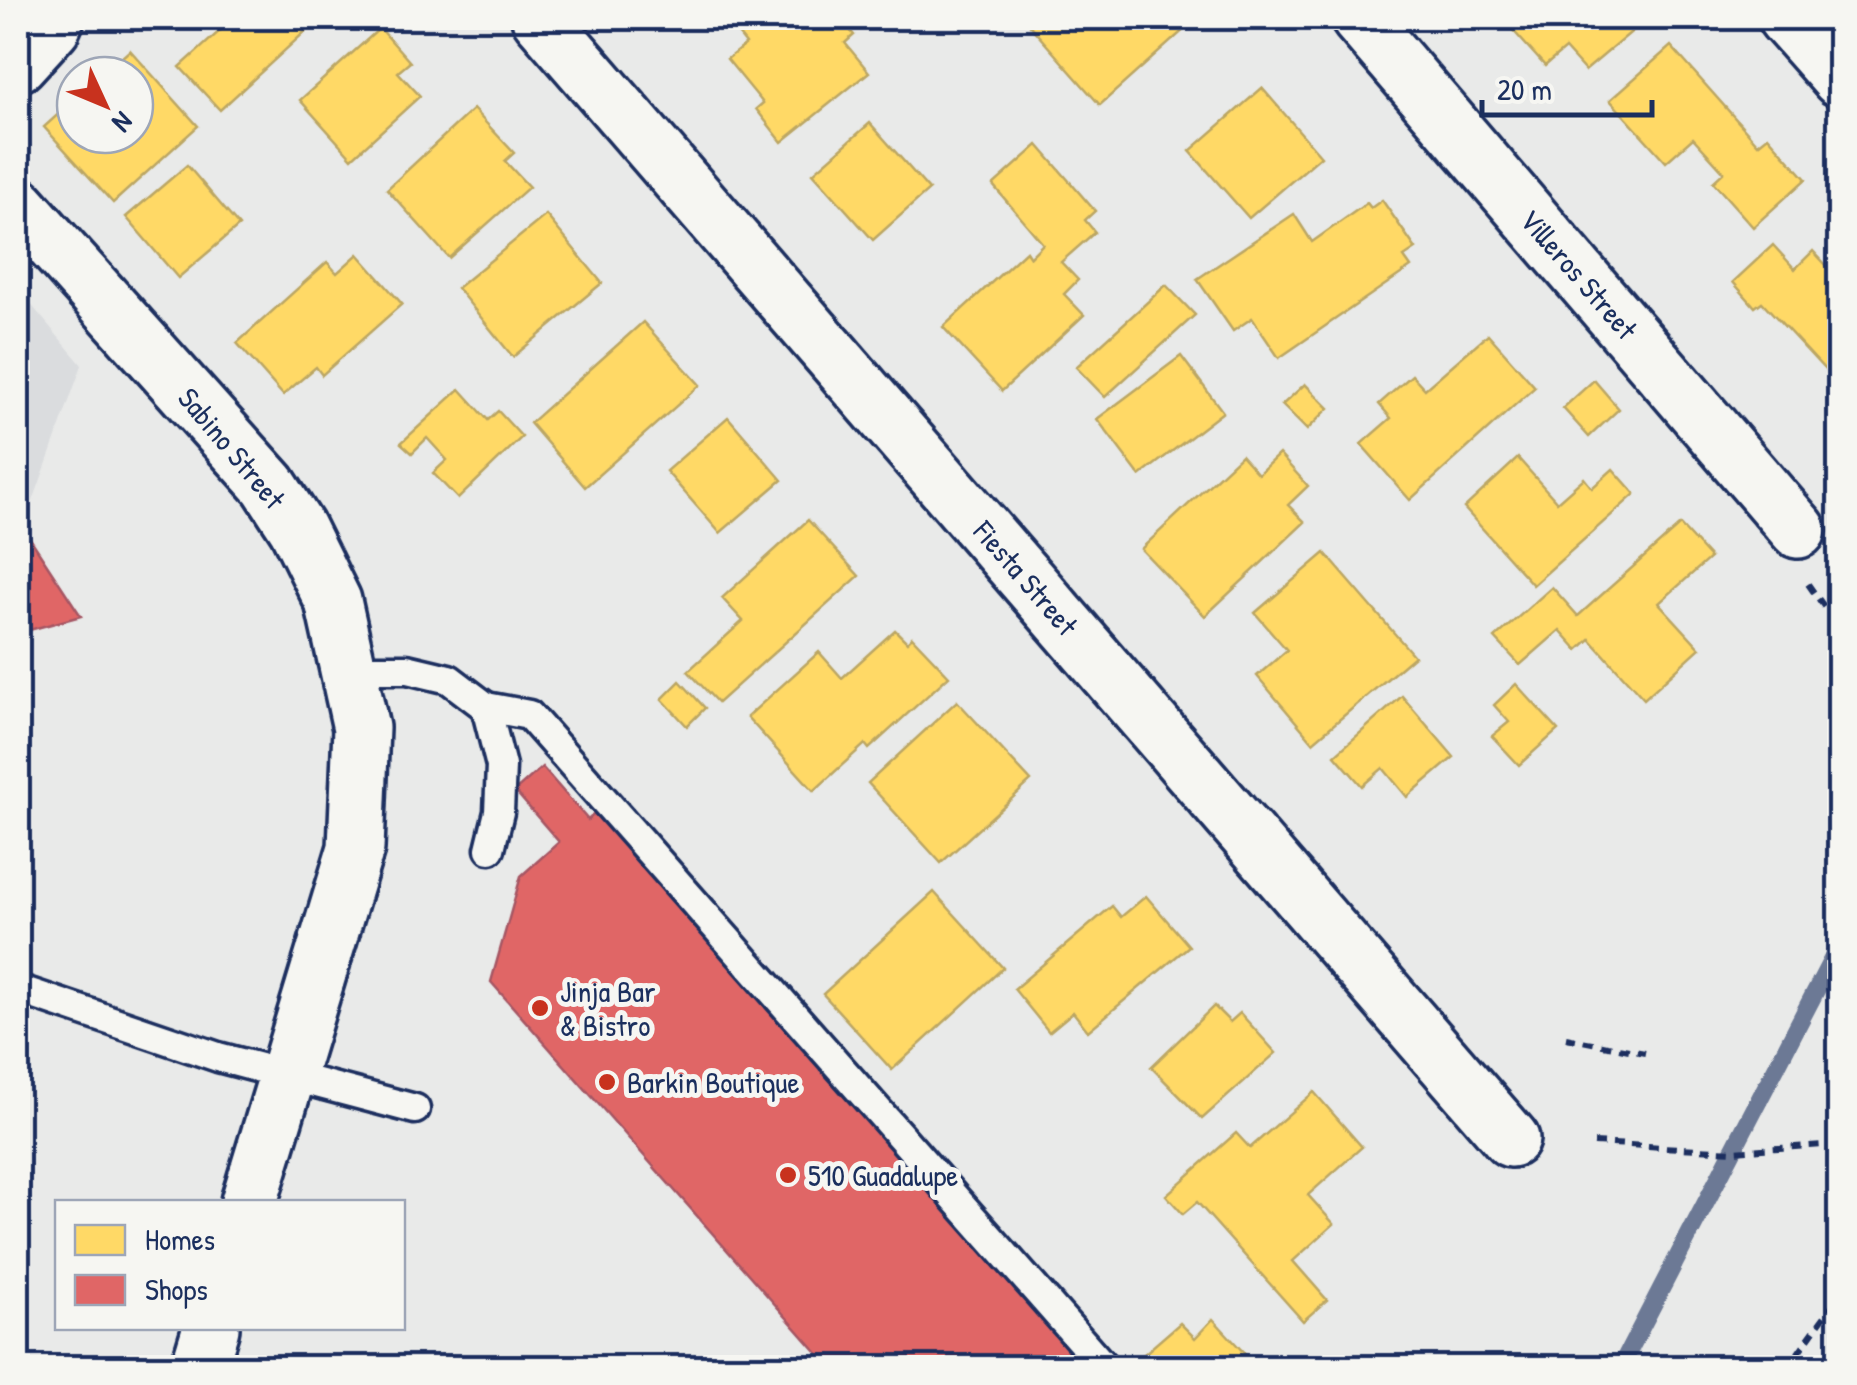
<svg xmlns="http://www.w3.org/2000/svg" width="1857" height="1385" viewBox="0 0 1857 1385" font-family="'Patrick Hand',sans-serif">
<rect width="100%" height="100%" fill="#e9eae9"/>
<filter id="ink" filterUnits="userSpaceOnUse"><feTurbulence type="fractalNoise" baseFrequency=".01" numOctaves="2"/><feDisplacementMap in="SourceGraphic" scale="20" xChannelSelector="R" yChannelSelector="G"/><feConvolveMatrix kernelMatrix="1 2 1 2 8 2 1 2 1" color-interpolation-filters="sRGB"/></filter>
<g filter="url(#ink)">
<polygon fill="#dadcde" points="18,289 82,365 18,543"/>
<g fill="#ffd966" stroke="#bba664" stroke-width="2.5">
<polygon points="212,18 320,18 220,110 180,67 222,29"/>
<polygon points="762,18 840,18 854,35 845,43 869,72 782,142 756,109 763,103 727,59 746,44 738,34"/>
<polygon points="1040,18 1197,18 1100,105 1030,26"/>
<polygon points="1502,18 1648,18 1585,71 1565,49 1545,66"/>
<polygon points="380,28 410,62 398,72 420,96 352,158 300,100"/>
<polygon points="1671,46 1758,144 1768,136 1806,179 1753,227 1713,182 1724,172 1693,138 1666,162 1610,100"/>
<polygon points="130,50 198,126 113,203 44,127 75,99 75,135 135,135 135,75 102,75"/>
<polygon points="1262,88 1321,156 1249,218 1190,151"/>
<polygon points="473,109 514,153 505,161 529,187 449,258 387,189"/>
<polygon points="870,123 929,190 873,240 813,173"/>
<polygon points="1038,145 1095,211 1085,220 1095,232 1061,262 1078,280 1064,294 1084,315 1002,391 943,327 1026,251 1030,257 1043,244 993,185"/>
<polygon points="187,165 239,226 178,278 126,217"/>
<polygon points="1382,200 1416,249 1404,257 1411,267 1279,358 1252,318 1233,331 1197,279 1294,214 1312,242 1367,203 1371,208"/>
<polygon points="546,215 602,283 513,357 457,288"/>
<polygon points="1773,245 1795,269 1813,251 1840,280 1840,386 1762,302 1755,307 1733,282"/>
<polygon points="358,254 402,304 322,375 316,367 283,395 237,343 327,262 337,273"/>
<polygon points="1166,285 1195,315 1105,397 1076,367"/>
<polygon points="643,322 700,385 585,487 530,423"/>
<polygon points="1488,334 1535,387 1410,500 1361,444 1391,418 1379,404 1412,375 1425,389"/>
<polygon points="1181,356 1223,412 1140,476 1097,419"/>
<polygon points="1594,380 1619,409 1589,437 1563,408"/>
<polygon points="1305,384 1329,408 1307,430 1282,405"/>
<polygon points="460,389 488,420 498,411 522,437 458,499 433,473 447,460 427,438 412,453 401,443"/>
<polygon points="728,417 782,480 720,533 666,471"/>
<polygon points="1279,454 1308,486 1288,505 1305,522 1205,616 1141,549 1241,455 1258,474"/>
<polygon points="1518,458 1557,502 1584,478 1592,488 1613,469 1635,494 1533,585 1464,508"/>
<polygon points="808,520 859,576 718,703 688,671 743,621 722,598"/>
<polygon points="1680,525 1710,558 1659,603 1700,648 1644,699 1590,639 1578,650 1560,630 1520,665 1495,638 1552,587 1578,616"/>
<polygon points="1325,553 1414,656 1313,742 1257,676 1287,650 1255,613"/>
<polygon points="895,630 907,642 912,637 949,676 869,749 865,744 814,791 747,717 819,652 842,678"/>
<polygon points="680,681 705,708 687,726 662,699"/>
<polygon points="1516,684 1558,730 1519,765 1492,736 1509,722 1494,705"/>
<polygon points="1402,696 1454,757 1407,797 1383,768 1362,786 1335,755"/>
<polygon points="957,701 1031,781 941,863 868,783"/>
<polygon points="934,892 1003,968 892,1070 823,994"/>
<polygon points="1146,896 1189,946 1088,1031 1073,1012 1049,1032 1014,989 1112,906 1121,917"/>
<polygon points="1214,1006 1230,1022 1240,1013 1276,1053 1202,1119 1151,1067"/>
<polygon points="1314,1092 1362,1147 1308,1195 1334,1224 1293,1261 1327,1300 1303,1321 1197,1202 1183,1214 1166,1195 1236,1133 1250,1148"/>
<polygon points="1213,1319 1258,1368 1157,1368 1144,1354 1180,1323 1195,1338"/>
</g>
<g fill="#e06666" stroke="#a55664" stroke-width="2.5">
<polygon points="18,520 81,616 18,633"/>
<polygon points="542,767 588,820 596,812 1086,1368 831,1368 491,982 521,876 559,842 515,791"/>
</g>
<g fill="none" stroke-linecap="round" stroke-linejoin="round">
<polyline stroke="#6c7995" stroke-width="18" points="1620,1368 1840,944"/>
<g stroke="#1b2f5e" stroke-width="35">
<g id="service">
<polyline points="349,669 407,669 449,679 486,707 501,766 499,812 490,849"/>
<polyline points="486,707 529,715 1105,1368"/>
<polyline points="18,989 218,1057 415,1109"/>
</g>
</g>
<g stroke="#1b2f5e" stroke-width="62">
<g id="minor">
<polyline points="540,18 1511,1139"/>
<polyline points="1359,18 1798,530"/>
<polyline points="18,64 52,27 56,18"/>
<polyline points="18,205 269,485 297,528 333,601 361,728 356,848 249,1202"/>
<polyline points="199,1368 211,1328"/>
</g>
</g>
<g stroke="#1b2f5e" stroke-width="62">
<polyline id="trunk" points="1786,18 1840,79"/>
</g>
<g stroke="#1b2f5e" stroke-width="6" stroke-dasharray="10 8" stroke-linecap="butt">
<polyline points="1808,584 1840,629"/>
<polyline points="1566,1038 1645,1053"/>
<polyline points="1594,1143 1733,1151 1840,1144"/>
<polyline points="1787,1368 1840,1295"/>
</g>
<use href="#service" stroke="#f6f6f2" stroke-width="28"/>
<use href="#minor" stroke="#f6f6f2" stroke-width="55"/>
<use href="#trunk" stroke="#f6f6f2" stroke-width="55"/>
</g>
</g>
<g fill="#c8321e" stroke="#f6f6f2" stroke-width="4">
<circle cx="540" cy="1008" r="10"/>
<circle cx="607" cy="1082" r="10"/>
<circle cx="788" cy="1175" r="10"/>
</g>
<g text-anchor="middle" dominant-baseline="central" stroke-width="10" stroke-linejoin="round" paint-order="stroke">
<g font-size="30" fill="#1b2f5e" stroke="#f6f6f2">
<text transform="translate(1579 274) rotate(49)">Villeros Street</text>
<text transform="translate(232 448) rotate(50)">Sabino Street</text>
<text transform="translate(1026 578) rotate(49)">Fiesta Street</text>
</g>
<g font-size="30" fill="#1b2f5e" stroke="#f6f6f2" text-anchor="start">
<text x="560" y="991">Jinja Bar<tspan x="560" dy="34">&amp; Bistro</tspan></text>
<text x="627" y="1082">Barkin Boutique</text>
<text x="808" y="1175">510 Guadalupe</text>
</g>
</g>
<rect width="1857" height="1385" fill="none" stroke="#f6f6f2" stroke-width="60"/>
<rect x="30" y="30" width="1797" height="1325" fill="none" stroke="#1b2f5e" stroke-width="4" filter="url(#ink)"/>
<rect x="55" y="1200" width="350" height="130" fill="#f6f6f2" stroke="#9ea6b7" stroke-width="2.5"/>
<rect x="75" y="1225" width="50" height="30" fill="#ffd966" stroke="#9ea6b7" stroke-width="2.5"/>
<text x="145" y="1250" font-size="30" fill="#1b2f5e">Homes</text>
<rect x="75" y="1275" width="50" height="30" fill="#e06666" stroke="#9ea6b7" stroke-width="2.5"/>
<text x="145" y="1300" font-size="30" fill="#1b2f5e">Shops</text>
<g transform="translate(105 105) rotate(134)"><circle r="48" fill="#f6f6f2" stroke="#9ea6b7" stroke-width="2.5"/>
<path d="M0-8L18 38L0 25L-18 38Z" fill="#c8321e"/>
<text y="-15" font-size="28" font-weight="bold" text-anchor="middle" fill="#1b2f5e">N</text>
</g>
<path d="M1482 100v15h170v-15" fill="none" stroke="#1b2f5e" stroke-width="5"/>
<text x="1497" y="100" font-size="30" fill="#1b2f5e" stroke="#f6f6f2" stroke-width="8" paint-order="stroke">20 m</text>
</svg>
